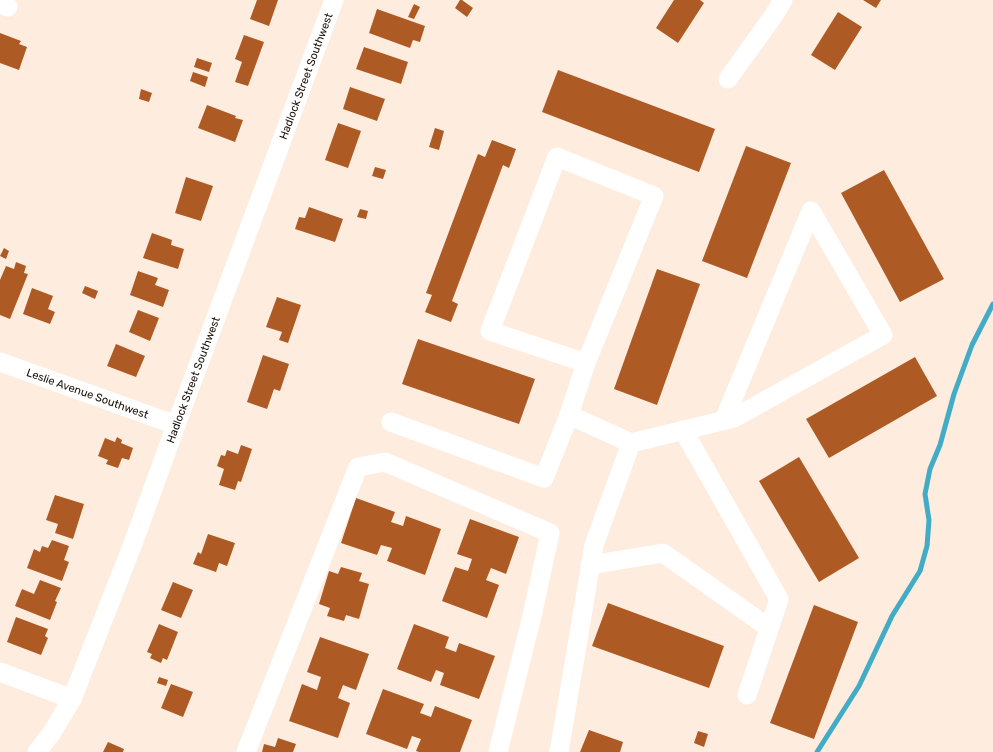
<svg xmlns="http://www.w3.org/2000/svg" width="993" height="752" viewBox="0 0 993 752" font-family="Rubik,sans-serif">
<rect width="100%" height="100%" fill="#feedde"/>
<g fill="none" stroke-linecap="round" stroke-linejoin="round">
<polyline stroke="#42acc6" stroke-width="5" points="817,752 859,686 892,616 920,571 927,546 929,520 925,494 930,469 940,445 954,394 972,345 993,304"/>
</g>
<g fill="#ae5a24">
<polygon points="257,0 278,0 269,26 250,19"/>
<polygon points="460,0 462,0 473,8 467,17 455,8"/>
<polygon points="674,0 700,0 704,3 678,43 656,28"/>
<polygon points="863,0 881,0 876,8"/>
<polygon points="414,4 420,7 414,19 408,17"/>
<polygon points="377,9 425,26 420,42 413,40 410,48 369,33"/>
<polygon points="838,12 862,27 835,70 811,55"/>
<polygon points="0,33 21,41 19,44 27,47 19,70 0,63"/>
<polygon points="244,35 264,42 248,86 235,82 242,62 235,59"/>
<polygon points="364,47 408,62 401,84 356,69"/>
<polygon points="197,58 212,63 209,72 194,67"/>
<polygon points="558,70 715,129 699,172 542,112"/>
<polygon points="193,72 208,77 205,87 190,81"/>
<polygon points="350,87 385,99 377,121 343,109"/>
<polygon points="141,89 152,93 149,102 139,99"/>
<polygon points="207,105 236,116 235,118 243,120 235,142 198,128"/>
<polygon points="338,123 361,131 348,168 325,160"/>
<polygon points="435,128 444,131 439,150 429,147"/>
<polygon points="492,140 516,149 509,168 503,165 452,301 458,304 451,322 425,312 432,295 426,293 478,154 485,157"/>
<polygon points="746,146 791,163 747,278 702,261"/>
<polygon points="375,167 386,170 383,179 372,176"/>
<polygon points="884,170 944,279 900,302 841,193"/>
<polygon points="186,177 213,186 201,221 175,213"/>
<polygon points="309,207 343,219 335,242 295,229 299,217 305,218"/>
<polygon points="360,209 368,211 366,219 357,217"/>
<polygon points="152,233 172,240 171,245 184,249 178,269 143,258"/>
<polygon points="4,248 9,251 6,259 0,256"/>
<polygon points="16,262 26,266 24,273 28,274 10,319 0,315 0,280 6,266 14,269"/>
<polygon points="657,269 700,284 657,405 614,389"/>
<polygon points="138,271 158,278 155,285 169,290 163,307 130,295"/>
<polygon points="85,286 98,291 95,299 82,293"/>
<polygon points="32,288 53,296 48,309 55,312 50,324 23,314"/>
<polygon points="277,297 301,305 288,343 279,340 282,332 266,327"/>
<polygon points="138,310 159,318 150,341 129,332"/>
<polygon points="418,339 535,379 519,424 402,384"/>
<polygon points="116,344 145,356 136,377 107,366"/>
<polygon points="263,355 289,364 280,391 274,389 267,409 247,402"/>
<polygon points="915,357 937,396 829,458 806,419"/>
<polygon points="117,437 122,440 121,443 133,448 129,460 122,458 118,468 106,464 108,460 98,456 105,438 115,442"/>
<polygon points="241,445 252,449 241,482 238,481 235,490 219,485 224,469 217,466 221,455 225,456 227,450 238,454"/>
<polygon points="799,457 859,558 819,582 759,481"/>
<polygon points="55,495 84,504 73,539 55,533 58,524 46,520"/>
<polygon points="356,498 395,512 391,522 403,526 406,516 441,529 425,575 387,561 392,548 381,545 377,555 341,543"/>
<polygon points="470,519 519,537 506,574 491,568 486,580 499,585 487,618 442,601 455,567 468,571 472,559 457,554"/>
<polygon points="208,534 235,543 227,566 219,563 216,572 193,564 198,552 201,554"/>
<polygon points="52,540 69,546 64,560 69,562 62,581 27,568 34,549 40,552 42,546 48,548"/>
<polygon points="341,567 362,573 359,581 369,584 359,619 346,615 344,621 327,616 330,608 319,604 329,571 338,574"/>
<polygon points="40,580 61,588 55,601 57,602 50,620 15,606 22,589 34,594"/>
<polygon points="173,582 193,590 181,618 161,610"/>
<polygon points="608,603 724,646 709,688 592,646"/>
<polygon points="814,605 858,622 814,739 770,723"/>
<polygon points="16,617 48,629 45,636 48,638 41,655 7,642"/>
<polygon points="159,624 178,632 167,660 163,658 161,663 150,658 152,654 147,652"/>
<polygon points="414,624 449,637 445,648 456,652 459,643 495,656 479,699 440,685 444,673 436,670 431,682 397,669"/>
<polygon points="320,637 369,654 356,690 343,685 338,698 350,703 338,738 289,721 302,684 317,690 321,677 307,672"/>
<polygon points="159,677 168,680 166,686 157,683"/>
<polygon points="171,684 193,692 183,717 161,708"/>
<polygon points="383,689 424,704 420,713 431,717 435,706 472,720 460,752 419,752 416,751 421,739 412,736 407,749 366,734"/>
<polygon points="589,730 623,742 620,752 580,752"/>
<polygon points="698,731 708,734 704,747 694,743"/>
<polygon points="278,738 296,744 293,752 262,752 264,744 275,747"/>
<polygon points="108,742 124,749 123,752 103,752"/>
</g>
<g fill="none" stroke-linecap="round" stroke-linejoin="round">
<g stroke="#fff" stroke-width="19">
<polyline points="0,4 8,7"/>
<polyline points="728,79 774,15 783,0"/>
<path id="s1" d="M0,362L176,425"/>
<polyline points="569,415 631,443 734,418 883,335 811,211 724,420"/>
<polyline points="391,422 544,478 569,415 586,363 654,196 557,157 490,331 586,363"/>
<polyline points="683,430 779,599 747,695"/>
<polyline points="590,565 663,553 769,628"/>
<polyline points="0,672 72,699"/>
<path id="s2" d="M37,752L53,731L72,699L134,541L176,425L334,0"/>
<polyline points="246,752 358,467 385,462 550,533 532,616 498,752"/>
<polyline points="559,752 594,545 631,443"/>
</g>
</g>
<g text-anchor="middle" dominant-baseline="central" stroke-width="3" stroke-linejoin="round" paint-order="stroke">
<g font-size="11" fill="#170e06" stroke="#fff">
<text stroke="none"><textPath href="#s2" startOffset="729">Hadlock Street Southwest</textPath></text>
<text stroke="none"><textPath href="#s2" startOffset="405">Hadlock Street Southwest</textPath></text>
<text stroke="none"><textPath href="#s1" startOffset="93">Leslie Avenue Southwest</textPath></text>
</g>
</g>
</svg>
